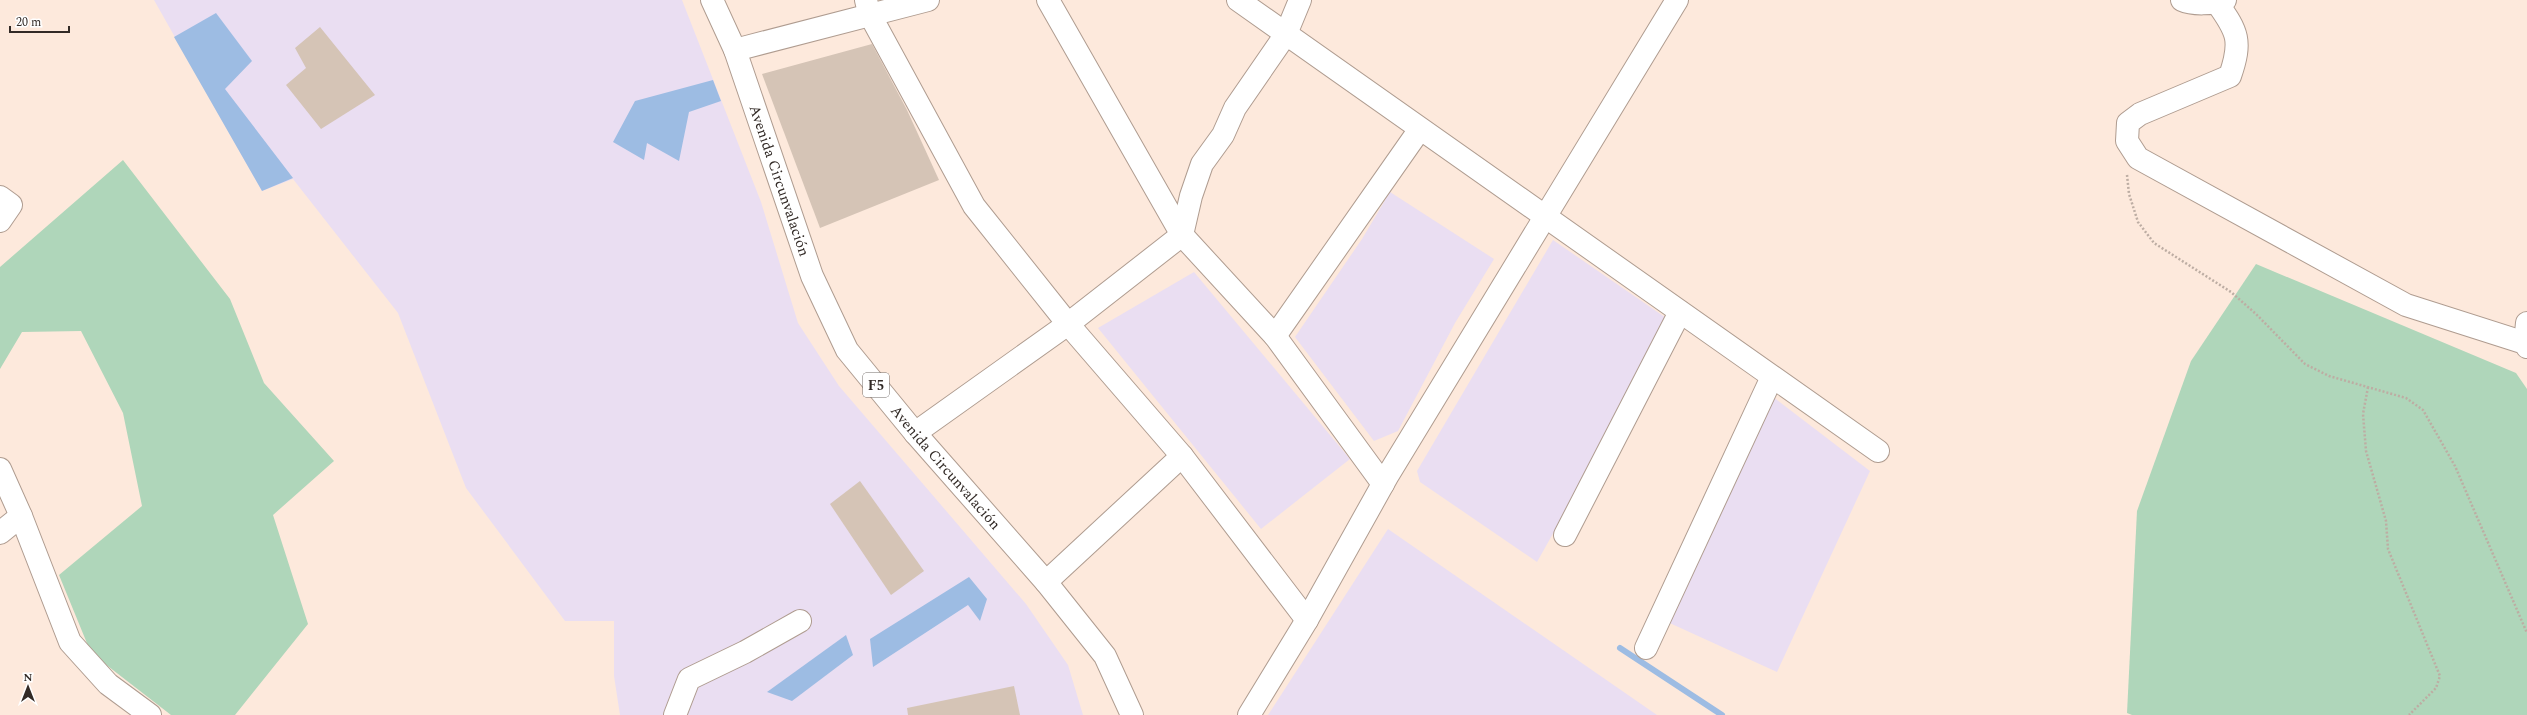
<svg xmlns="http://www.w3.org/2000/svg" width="2527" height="715" viewBox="0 0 2527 715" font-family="Spectral,serif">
<rect width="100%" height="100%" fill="#fde9dc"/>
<g fill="#eadef2">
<polygon points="154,0 682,0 761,202 798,323 839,386 1026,604 1068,665 1083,715 620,715 614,676 614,621 565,621 466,488 398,313 293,179 262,191"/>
<polygon points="1390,192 1494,259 1455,323 1398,431 1374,441 1295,337 1362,239"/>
<polygon points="1553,240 1672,322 1537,562 1420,482 1417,471"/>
<polygon points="1194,272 1350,459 1261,529 1098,328"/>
<polygon points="1768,393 1870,471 1777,672 1663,620"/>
<polygon points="1388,529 1657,715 1268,715"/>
</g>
<g fill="#afd6ba">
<polygon points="123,160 230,299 264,383 334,461 273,515 308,624 235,715 171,715 91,653 59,575 142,506 123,413 81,331 22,332 0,369 0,267"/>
<polygon points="2256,264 2516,373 2527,389 2527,715 2132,715 2127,713 2137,511 2191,361"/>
</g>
<g fill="#9dbce3">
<polygon points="216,13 252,61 225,89 293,178 262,191 174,37"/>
<polygon points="713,80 721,101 689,112 679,161 647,143 644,160 613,142 635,101"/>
<polygon points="969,577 987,599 980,621 968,605 873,667 870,639"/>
<polygon points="846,635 853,655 792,701 767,692"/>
</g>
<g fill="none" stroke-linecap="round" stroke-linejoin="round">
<polyline stroke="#9dbce3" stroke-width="6" points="1620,648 1722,715"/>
</g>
<g fill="#d5c4b6">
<polygon points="320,27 375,95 321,129 286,85 306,68 295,48"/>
<polygon points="872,44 907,110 939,180 820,228 762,74"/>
<polygon points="860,481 924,571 891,595 830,504"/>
<polygon points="1014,686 1020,715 908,715 907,708"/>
</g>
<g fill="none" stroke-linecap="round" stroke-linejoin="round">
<g stroke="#af9c90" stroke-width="24">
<g id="minor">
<polyline points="866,0 869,13 974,206 1068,324 1182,456 1307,620"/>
<polyline points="1048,0 1182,235 1275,336 1383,484"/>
<polyline points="1238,0 1878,451"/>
<path d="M2182,0C2193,5 2213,4 2225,0"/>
<path d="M2217,3C2238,32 2242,41 2230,76L2140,114L2128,123L2127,141L2138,158L2406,305L2525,343L2527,347"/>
<polyline points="735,50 928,0"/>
<polyline points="0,197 11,205 0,221"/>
<polyline points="2527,323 2525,343 2527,345"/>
<polyline points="1275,336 1420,129"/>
<polyline points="915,433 1068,324 1182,235 1191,196 1202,164 1223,135 1235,108 1286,34 1300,0"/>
<polyline points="0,469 21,516 70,642 108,684 150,715"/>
<polyline points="0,533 21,516"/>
<polyline points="1565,535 1680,312"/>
<polyline points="1046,582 1182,456"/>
<polyline points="1646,648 1772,377"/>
<polyline points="675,715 689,679 745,652 800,621"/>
<polyline points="1249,715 1307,620 1388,475 1677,0"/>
</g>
</g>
<g stroke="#af9c90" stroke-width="24">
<g id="highway">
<path id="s1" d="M712,0L735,50L812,276L847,350L915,433L1046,582L1105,656L1132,715"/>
</g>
</g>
<g stroke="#bdada3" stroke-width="2.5" stroke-dasharray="2 2" stroke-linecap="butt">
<polyline points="2127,175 2129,194 2138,222 2154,243 2231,292 2256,314 2305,364 2329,376 2406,398 2423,410 2455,466 2527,633"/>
<polyline points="2368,387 2363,414 2366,451 2386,521 2388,549 2440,676 2436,688 2409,715"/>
</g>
<use href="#minor" stroke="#fff" stroke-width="22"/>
<use href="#highway" stroke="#fff" stroke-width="22"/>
</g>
<g text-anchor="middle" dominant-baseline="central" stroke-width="3" stroke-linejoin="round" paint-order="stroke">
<rect fill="#fff" stroke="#706a67" stroke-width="1" x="863" y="373" width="26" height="24" rx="3"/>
<g font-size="14" font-weight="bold" fill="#322a26">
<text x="876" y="385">F5</text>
</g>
<g font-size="15" fill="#322a26" stroke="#fff">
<text stroke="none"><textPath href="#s1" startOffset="193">Avenida Circunvalación</textPath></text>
<text stroke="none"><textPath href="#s1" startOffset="529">Avenida Circunvalación</textPath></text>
</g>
</g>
<g transform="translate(28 687)" stroke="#ffffff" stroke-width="3" paint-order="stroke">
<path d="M0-3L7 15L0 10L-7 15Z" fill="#322a26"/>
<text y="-6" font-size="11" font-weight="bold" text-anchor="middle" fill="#322a26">N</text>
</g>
<path d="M10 26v6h59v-6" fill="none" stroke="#322a26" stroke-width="2"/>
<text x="16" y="26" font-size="12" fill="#322a26" stroke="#ffffff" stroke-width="3" paint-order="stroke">20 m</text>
</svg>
